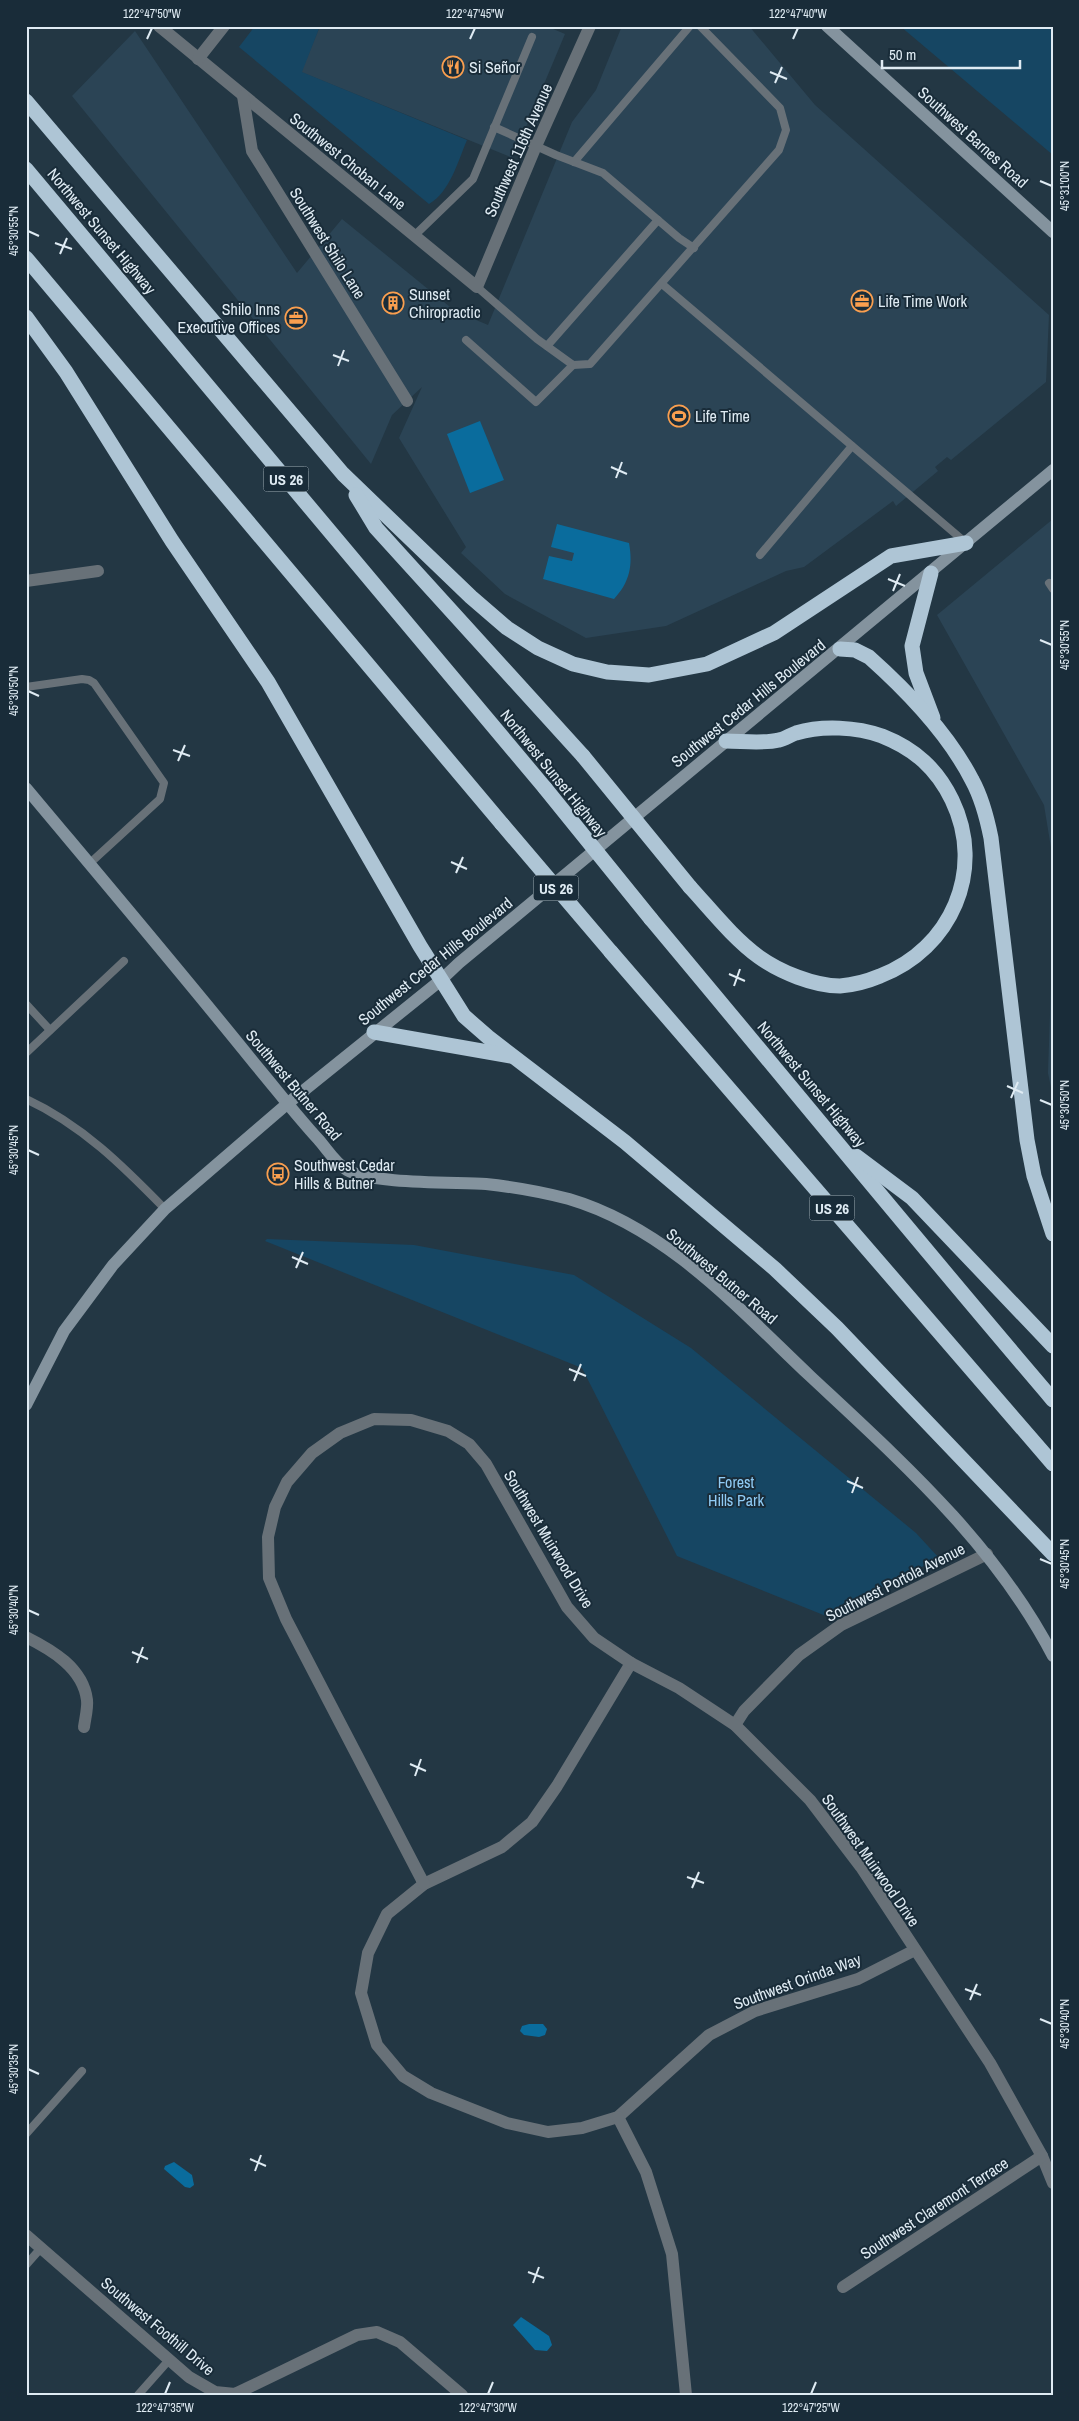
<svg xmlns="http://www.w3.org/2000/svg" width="1079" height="2421" viewBox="0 0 1079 2421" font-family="'Archivo Narrow',sans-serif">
<rect width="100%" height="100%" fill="#233744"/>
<g fill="#2b4455">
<polygon points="320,26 546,26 565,34 513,158 301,72"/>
<polygon points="622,26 749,26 815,105 1049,315 1046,382 951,460 947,457 935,467 938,471 896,506 893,501 804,567 786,571 666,626 586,638 505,594 461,553 466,547 399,438 422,387 392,415 371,464 72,96 135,31 297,273 342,219 455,311 488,325 572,122 596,90"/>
<polygon points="1053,519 1053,860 1044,805 937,615"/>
<polygon points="1053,925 1053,1097 1048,1073"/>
</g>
<g fill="#164663">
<path d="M255,26H320L302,72L467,140C458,161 450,192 429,204L239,47Z"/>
<polygon points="900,26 1053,26 1053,155"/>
<polygon points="267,1239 414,1245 574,1275 691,1348 916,1533 939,1558 826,1616 677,1556 582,1368 265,1241"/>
</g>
<g fill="#0a6c9d">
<polygon points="480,421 504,480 470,493 447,434"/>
<path d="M557,524L629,543C633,565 630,582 614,599L543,579L549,556L572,561L574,553L551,547Z"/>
<polygon points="529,2024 543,2024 547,2029 545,2035 539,2037 524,2035 520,2031 522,2026"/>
<polygon points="174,2162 192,2175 194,2185 190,2188 185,2187 164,2169 165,2166"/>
<polygon points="521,2317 549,2336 552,2345 547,2351 535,2350 513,2325"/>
</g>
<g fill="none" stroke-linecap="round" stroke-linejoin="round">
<g stroke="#687178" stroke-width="8">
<polyline points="494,127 556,155 603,173 679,238 694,248"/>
<polyline points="574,162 690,26"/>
<polyline points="414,236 473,179 532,37"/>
<polyline points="662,284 965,542"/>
<polyline points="477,287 537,339 573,365 590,364 779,150 786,130 780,108 700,26"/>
<polyline points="466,340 536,402 573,365"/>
<polyline points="547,346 658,220"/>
<polyline points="760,555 852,446"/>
<polyline points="1049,583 1053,589"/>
<polyline points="26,687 82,679 89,680 94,683 164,783 160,799 89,864"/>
<polyline points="26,1004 50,1030"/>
<polyline points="26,1053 124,961"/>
<path d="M26,1099C82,1125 123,1166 165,1209"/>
<polyline points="26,2134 82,2071"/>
<polyline points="26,2265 41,2248"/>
<polyline points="138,2395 169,2360"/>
</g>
<g stroke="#687178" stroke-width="12">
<polyline points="159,26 477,287 536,146 590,26"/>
<polyline points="198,59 224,26"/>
<polyline points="243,96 252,151 407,401"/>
<polyline points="26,581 98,571"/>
<path d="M26,1637C52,1650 83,1668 87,1700C88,1708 85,1719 84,1727"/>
<polyline points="631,1663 557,1786 532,1822 502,1847 424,1884 387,1914 368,1953 361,1993 377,2045 403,2076 431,2093 507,2123 548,2132 582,2128 618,2117 709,2035 755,2011 858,1979 915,1950"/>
<polyline points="735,1725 744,1711 799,1655 841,1625 987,1554"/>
<polyline points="424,1884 286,1619 269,1578 268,1537 275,1507 287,1482 312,1453 340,1433 374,1419 411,1420 448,1431 469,1444 486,1464 567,1607 594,1638 631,1663 679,1688 735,1725 810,1800 861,1867 990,2063 1042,2156 1053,2183"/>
<polyline points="618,2117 646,2172 672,2254 686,2395"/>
<polyline points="26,2235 189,2377 215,2392 235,2394 357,2335 377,2332 400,2342 462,2395"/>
<polyline points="843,2287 1042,2156"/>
</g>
<g stroke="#84939e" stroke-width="12">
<polyline points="827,26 1053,232"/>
<path d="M26,788C103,880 180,971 255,1064C276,1089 296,1115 318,1139C327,1149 335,1163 347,1170C370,1184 455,1182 486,1184C514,1187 542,1192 569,1199C667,1228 738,1308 810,1376C901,1461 995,1544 1053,1656"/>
<polyline points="26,1405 64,1331 113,1265 165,1209 287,1104 441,980 459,963 1053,470"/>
</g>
<g stroke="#aec5d5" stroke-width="15">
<polyline points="26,101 343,474 471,597 507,628 538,648 573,664 607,672 649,675 707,664 774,633 891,556 966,543"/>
<polyline points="26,169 545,788"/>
<polyline points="26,258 502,824"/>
<polyline points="26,317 66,372 172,541 268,682 420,946 464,1016 488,1037 625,1142 775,1269 837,1328 1053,1554"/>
<polyline points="356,495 376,528 583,756"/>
<polyline points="931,573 912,646 916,673 933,718"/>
<path d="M840,649L855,650L869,657C906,690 949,735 972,780C982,798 987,818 991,838L1027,1140L1034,1176L1053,1234"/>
<path d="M690,887C712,911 733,938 759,957C780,972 814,986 840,986C853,985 868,981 880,976C951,949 986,870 952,800C937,769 915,749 882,736C857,727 822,725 796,733C790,735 785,739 779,740C763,744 742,741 726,741"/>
<path d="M651,919C785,1079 917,1241 1053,1400"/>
<polyline points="611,952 1053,1464"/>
<polyline points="374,1032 511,1056"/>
<polyline points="856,1156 912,1198 1053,1346"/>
</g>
<g stroke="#aec5d5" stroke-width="15">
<polyline points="583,756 690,887"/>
<polyline points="545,788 651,919"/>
<polyline points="502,824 611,952"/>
</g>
</g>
<path fill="none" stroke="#dfebf3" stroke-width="2" d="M147,39L152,28M470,39L475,28M793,39L798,28M770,72L787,79M775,83L782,67M1040,181L1052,186M28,231L39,236M55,243L72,249M60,254L67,238M333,355L349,361M338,366L344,350M611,467L627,474M616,478L622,462M888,579L905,586M893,591L900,574M1040,640L1052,645M28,691L39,696M173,750L190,756M178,761L185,745M451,862L467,869M456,873L463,857M729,974L745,981M734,986L740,969M1007,1086L1023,1093M1011,1098L1018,1082M1040,1100L1052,1105M28,1150L39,1155M292,1257L308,1264M296,1268L303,1252M569,1369L586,1376M574,1381L581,1364M847,1481L863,1488M852,1493L858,1477M1040,1559L1052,1564M28,1610L39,1615M132,1652L148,1659M137,1663L143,1647M410,1764L426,1771M415,1776L421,1759M687,1877L704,1883M692,1888L699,1872M965,1989L981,1995M970,2000L977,1984M1040,2019L1052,2024M28,2069L39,2074M250,2159L266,2166M255,2171L261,2155M528,2272L544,2278M533,2283L539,2267M165,2394L170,2382M488,2394L493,2382M811,2394L816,2382"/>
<defs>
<g id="restaurant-ring" transform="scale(1.125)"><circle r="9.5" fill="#192c39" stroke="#fa9f4f" stroke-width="1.5"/><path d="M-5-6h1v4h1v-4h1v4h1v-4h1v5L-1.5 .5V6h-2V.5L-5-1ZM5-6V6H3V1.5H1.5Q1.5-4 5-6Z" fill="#fa9f4f"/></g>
<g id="office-ring" transform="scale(1.125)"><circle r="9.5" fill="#192c39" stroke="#fa9f4f" stroke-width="1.5"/><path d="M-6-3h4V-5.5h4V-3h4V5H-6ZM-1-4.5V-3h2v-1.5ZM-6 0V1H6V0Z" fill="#fa9f4f"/></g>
<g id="building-ring" transform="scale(1.125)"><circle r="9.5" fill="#192c39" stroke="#fa9f4f" stroke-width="1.5"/><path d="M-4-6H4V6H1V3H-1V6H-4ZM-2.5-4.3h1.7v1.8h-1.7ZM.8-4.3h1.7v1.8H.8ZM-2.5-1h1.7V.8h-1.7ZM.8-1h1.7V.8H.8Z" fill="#fa9f4f"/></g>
<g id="stadium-ring" transform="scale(1.125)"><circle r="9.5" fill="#192c39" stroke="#fa9f4f" stroke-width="1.5"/><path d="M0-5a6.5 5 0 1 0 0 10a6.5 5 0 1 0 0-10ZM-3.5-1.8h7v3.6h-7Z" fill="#fa9f4f"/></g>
<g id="bus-ring" transform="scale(1.125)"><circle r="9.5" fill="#192c39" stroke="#fa9f4f" stroke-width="1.5"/><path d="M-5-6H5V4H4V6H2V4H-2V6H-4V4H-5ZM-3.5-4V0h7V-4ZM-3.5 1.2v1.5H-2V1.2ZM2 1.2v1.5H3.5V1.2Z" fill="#fa9f4f"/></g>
</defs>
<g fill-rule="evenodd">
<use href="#restaurant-ring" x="453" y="67"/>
<use href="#office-ring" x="862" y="301"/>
<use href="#building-ring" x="393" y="303"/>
<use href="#office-ring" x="296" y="318"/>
<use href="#stadium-ring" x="679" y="416"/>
<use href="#bus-ring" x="278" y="1174"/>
</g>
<g text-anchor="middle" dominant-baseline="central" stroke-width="4" stroke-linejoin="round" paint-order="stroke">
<g fill="#192c39" stroke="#a4b2bb" stroke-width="1">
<rect x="263.5" y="466.5" width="45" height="25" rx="4"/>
<rect x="533.5" y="875.5" width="45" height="25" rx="4"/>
<rect x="809.5" y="1195.5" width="45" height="25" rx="4"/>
</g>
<g font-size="15" font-weight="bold" fill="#dfebf3">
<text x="286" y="479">US 26</text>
<text x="556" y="888">US 26</text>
<text x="832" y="1208">US 26</text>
</g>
<g font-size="16" fill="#dfebf3" stroke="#192c39" text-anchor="start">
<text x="469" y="67">Si Señor</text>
<text x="409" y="294">Sunset<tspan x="409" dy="18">Chiropractic</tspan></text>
<text x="878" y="301">Life Time Work</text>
<text x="280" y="309" text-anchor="end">Shilo Inns<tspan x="280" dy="18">Executive Offices</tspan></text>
<text x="695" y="416">Life Time</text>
<text x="294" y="1165">Southwest Cedar<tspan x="294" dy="18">Hills &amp; Butner</tspan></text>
</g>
<g font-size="16" fill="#dfebf3" stroke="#192c39">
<text transform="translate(973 137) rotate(42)">Southwest Barnes Road</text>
<text transform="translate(518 150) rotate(-66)">Southwest 116th Avenue</text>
<text transform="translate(348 161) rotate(39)">Southwest Choban Lane</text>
<text transform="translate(102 231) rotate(50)">Northwest Sunset Highway</text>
<text transform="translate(328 243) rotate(58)">Southwest Shilo Lane</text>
<text transform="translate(748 703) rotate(-39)">Southwest Cedar Hills Boulevard</text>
<text transform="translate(554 773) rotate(51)">Northwest Sunset Highway</text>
<text transform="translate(435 961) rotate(-39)">Southwest Cedar Hills Boulevard</text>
<text transform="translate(812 1084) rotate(50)">Northwest Sunset Highway</text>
<text transform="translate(294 1085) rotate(50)">Southwest Butner Road</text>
<text transform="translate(722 1276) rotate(40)">Southwest Butner Road</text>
<text transform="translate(549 1539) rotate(59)">Southwest Muirwood Drive</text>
<text transform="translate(895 1582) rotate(-27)">Southwest Portola Avenue</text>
<text transform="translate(871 1860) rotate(55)">Southwest Muirwood Drive</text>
<text transform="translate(797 1981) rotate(-20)">Southwest Orinda Way</text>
<text transform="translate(934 2208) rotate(-33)">Southwest Claremont Terrace</text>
<text transform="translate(158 2326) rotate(40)">Southwest Foothill Drive</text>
</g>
<g font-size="16" fill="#8fcbf5" stroke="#192c39">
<text x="736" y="1482">Forest<tspan x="736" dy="18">Hills Park</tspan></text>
</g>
</g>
<rect width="1079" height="2421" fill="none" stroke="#192c39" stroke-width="55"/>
<path d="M882 60v8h138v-8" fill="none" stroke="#dfebf3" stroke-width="2.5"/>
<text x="889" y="60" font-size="15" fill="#dfebf3" stroke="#192c39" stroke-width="4" paint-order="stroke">50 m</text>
<rect x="28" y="28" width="1024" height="2366" fill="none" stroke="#dfebf3" stroke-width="2"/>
<g font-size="12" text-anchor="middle" fill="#dfebf3">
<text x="152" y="18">122°47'50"W</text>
<text x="475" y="18">122°47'45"W</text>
<text x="798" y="18">122°47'40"W</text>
<text transform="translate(1065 186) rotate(-90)" y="4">45°31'00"N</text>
<text transform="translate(14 231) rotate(-90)" y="4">45°30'55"N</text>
<text transform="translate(1065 645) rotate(-90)" y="4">45°30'55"N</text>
<text transform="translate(14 691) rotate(-90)" y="4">45°30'50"N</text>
<text transform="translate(1065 1105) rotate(-90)" y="4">45°30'50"N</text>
<text transform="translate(14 1150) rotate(-90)" y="4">45°30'45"N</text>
<text transform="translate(1065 1564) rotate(-90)" y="4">45°30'45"N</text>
<text transform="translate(14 1610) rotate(-90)" y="4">45°30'40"N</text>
<text transform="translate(1065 2024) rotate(-90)" y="4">45°30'40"N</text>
<text transform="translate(14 2069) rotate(-90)" y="4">45°30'35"N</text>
<text x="165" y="2412">122°47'35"W</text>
<text x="488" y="2412">122°47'30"W</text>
<text x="811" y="2412">122°47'25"W</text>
</g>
</svg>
